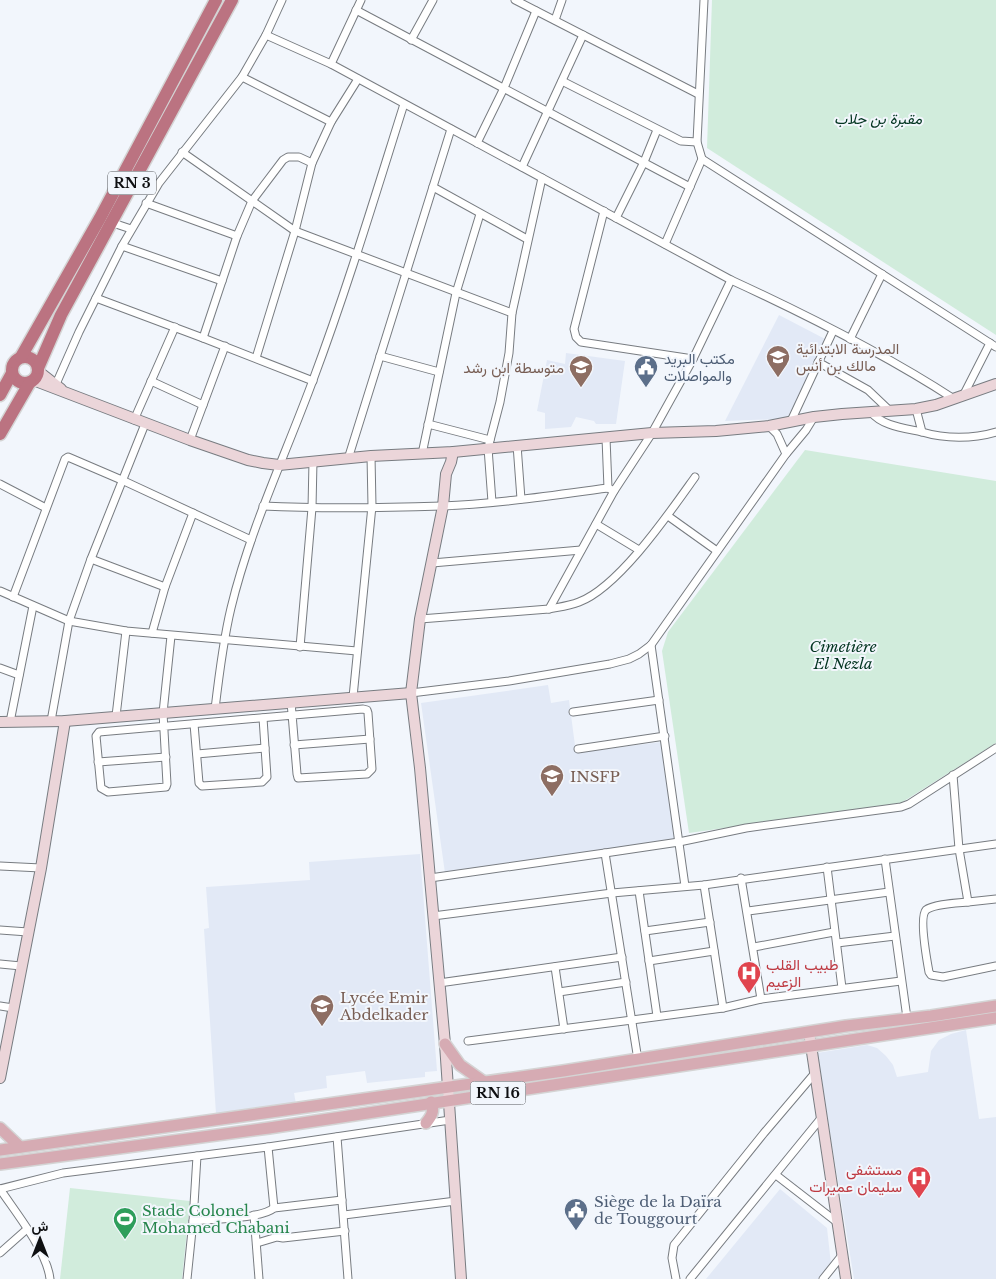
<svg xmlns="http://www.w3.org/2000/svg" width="996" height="1279" viewBox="0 0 996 1279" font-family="'Libre Baskerville',Vazirmatn,serif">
<rect width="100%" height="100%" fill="#f2f6fc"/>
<g fill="#e2e9f6">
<polygon points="779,315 827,340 790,415 780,419 725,421"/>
<polygon points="566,353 625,361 616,424 596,424 594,421 576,417 571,427 545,429 545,413 537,411 547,360 565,364"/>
<polygon points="548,685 551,703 569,700 576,753 661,742 675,841 445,873 421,703"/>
<polygon points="420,854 437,1071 425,1072 425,1077 367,1083 365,1071 326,1076 327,1088 294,1093 296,1104 216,1114 204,929 209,928 206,887 310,880 309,862"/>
<polygon points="966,1030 979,1119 996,1117 996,1279 854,1279 817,1053 867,1045 877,1048 886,1056 893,1065 897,1077 928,1072 931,1051 939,1040 951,1034"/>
<polygon points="780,1189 827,1228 831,1264 819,1279 706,1279"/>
</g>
<g fill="#d1ecdc">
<polygon points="712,0 996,0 996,335 707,148"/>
<polygon points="805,450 996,481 996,743 901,803 689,833 662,651 668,632"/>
<polygon points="70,1188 190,1201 182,1279 60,1279"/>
</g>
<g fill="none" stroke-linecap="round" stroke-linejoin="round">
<g stroke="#787c81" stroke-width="9">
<g id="street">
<polyline points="515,0 698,94"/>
<polyline points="704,0 697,142 702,159 996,347"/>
<polyline points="356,10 690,187"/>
<polyline points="555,20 562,0"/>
<path d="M266,35L331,64L731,280C807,315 883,353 954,399"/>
<polyline points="411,40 433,0"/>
<polyline points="331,64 361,0"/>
<polyline points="242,77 331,122"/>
<polyline points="562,81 681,141 697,142"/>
<polyline points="477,143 504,88 536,11"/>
<polyline points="182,152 295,231 512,313 509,353 500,402 488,448 492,502"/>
<polyline points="522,167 583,35"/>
<polyline points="433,187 527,239"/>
<polyline points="146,203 237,236"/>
<polyline points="604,211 574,329 576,337 581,342 693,359"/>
<polyline points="616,218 644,162 657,130"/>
<polyline points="110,222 131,229"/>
<polyline points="665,244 702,159"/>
<polyline points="122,246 159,183 242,77 266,35 282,0"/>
<polyline points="96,298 203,338 313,381"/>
<polyline points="512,313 542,178"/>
<polyline points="203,338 237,236 252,201 283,160 288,157 299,157 312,163"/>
<polyline points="850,339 882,274"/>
<polyline points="380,356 439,372"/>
<polyline points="256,358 295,231 312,163 331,122 358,79"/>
<polyline points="818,362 868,390 889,410"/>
<polyline points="151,381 203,405"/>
<polyline points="56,384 79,332 122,246 222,281"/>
<polyline points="963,396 990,343"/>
<path d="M916,409L922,432C945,439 973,439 996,432"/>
<path d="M871,412C882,426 904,428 922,432"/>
<polyline points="134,420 175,327"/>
<polyline points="791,421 833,331"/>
<polyline points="428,424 490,440"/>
<polyline points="769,426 777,434 786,454"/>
<polyline points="606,438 608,488"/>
<polyline points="190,440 225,346"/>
<polyline points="517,445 521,499"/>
<polyline points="422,454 456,293 480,214"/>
<polyline points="348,459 451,129"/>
<polyline points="0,484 46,508"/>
<path d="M263,506C322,509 383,508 442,506C497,504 553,495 608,488L614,491"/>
<polyline points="668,516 717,551"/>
<polyline points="596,524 639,550"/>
<polyline points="91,559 165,587"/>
<polyline points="432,563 581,550"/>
<polyline points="0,591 69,621 126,631 357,651"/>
<polyline points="13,597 65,459 68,457 124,481 251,540"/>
<path d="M549,609C559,607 569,606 579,602C619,587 670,512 695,477"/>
<polyline points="420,619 549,609 614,491 652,433 693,359 731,280"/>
<polyline points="152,633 165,587 193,513"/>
<path d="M171,636L163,713L167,784L166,787L108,792L101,788L96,736L99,732C187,725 275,717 363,709L367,710L368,713L372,769L367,774L298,778L297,774L291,702"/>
<polyline points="651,645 685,886"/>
<polyline points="300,647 312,508 313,461"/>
<polyline points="0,668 19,675"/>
<polyline points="411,693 509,681 610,664 629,659 639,654 651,645 786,454 806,430 814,417"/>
<polyline points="353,697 372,506 371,456"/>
<path d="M215,709C219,675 223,641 231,608C250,529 285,456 313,380C347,289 375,196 404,104"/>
<polyline points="573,712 659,700"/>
<polyline points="116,716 126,631"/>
<polyline points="51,721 69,621 91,559 145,424"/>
<polyline points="10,722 33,606"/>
<polyline points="194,724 199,783 202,786 262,782 267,777 263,718"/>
<polyline points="294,745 370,739"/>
<polyline points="578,749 665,736"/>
<polyline points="197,754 265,748"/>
<polyline points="98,762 166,757"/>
<polyline points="953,775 959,849 968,902 996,899"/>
<polyline points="605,853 679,842 746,828 901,807 909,804 996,748"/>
<polyline points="885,859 907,1018"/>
<polyline points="0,866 41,868"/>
<polyline points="827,867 842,988"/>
<polyline points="430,878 605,853 638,1060"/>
<polyline points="741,878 761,999"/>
<polyline points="704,885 723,1008"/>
<polyline points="639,891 657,1016"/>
<path d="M968,902C958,903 933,904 926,910C919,917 927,961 929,972L931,975L943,977L996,966"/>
<polyline points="748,911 889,892"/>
<polyline points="433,916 612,893 704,885 996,844"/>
<polyline points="0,930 28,932"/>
<polyline points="645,931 710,922"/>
<polyline points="837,943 895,936"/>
<polyline points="754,947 834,932"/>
<polyline points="649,961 714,951"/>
<polyline points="0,964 21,966"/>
<polyline points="555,967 564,1029"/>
<polyline points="439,983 622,957"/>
<polyline points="559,992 626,982"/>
<polyline points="0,1006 13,1008"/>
<polyline points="468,1041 632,1020 723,1008 761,999 901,981"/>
<polyline points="337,1137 348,1279"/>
<polyline points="268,1147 274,1208"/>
<polyline points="776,1175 838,1223"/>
<polyline points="0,1189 63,1173 268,1147 450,1120"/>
<path d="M0,1189C16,1213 47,1251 50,1279"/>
<polyline points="254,1215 259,1279"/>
<polyline points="344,1215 456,1201"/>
<path d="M193,1221C213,1219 261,1219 274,1208L342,1200"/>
<polyline points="257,1243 277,1237 283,1238 345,1231"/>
<polyline points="0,1253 27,1229"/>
<polyline points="187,1279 193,1221 197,1156"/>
<polyline points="676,1279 672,1258 674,1245 764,1133 815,1073"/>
<polyline points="690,1279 822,1117"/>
<polyline points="823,1279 843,1254"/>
</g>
</g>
<g stroke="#787c81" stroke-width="12">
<g id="secondary">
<polyline points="38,371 61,389"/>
<polyline points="33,380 190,440 248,460 263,463 279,465 371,456 453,452 652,433 716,431 769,426 814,417 842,414 916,409 936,405 996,384"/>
<polyline points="453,452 451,462 446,474 443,506 420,619 411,693 420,768 445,1044 461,1279"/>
<polyline points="0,722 65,721 411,693"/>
<polyline points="809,1032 846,1279"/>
<polyline points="0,1078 41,868 65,721"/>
</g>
</g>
<g stroke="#d4d4d4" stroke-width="14">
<g id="primary">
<polyline points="445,1044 460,1065 484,1082"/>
<path d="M426,1123C431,1117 435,1111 431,1102"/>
<polyline points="0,1128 20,1147"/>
<polyline points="0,1150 563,1071 846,1026 931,1016 996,1006"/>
<polyline points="0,1164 269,1128 996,1018"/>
</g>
</g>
<g stroke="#d4d4d4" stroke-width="15">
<g id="highway">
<circle cx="25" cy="370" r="13"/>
<polyline points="21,357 100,218 216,0"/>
<polyline points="38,368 61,315 232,0"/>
<polyline points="0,395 12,373"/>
<polyline points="0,434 30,382"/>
</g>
</g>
<use href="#street" stroke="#fff" stroke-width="7"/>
<use href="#secondary" stroke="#ebd5d9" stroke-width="10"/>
<use href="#primary" stroke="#d6abb3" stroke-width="11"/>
<use href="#highway" stroke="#bb7381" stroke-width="12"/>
</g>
<defs>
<g id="school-pin" transform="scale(1.25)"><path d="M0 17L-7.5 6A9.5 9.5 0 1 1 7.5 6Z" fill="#8d6e63" stroke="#f2f6fc"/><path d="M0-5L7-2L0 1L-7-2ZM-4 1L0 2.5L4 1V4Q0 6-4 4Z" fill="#fff"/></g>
<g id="civic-pin" transform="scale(1.25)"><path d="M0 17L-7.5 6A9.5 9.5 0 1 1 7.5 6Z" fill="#5c6f8a" stroke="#f2f6fc"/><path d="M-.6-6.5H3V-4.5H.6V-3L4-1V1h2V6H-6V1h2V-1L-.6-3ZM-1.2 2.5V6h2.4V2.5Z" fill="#fff"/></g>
<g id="university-pin" transform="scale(1.25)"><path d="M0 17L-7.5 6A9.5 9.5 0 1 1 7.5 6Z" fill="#8d6e63" stroke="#f2f6fc"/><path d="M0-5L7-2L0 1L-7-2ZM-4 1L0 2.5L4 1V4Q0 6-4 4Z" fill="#fff"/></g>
<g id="hospital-pin" transform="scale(1.25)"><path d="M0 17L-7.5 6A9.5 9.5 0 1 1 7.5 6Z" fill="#e0444e" stroke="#f2f6fc"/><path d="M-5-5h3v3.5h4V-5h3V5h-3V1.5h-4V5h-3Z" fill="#fff"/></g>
<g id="stadium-pin" transform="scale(1.25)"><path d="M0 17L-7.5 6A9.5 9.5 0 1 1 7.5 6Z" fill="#2e9e5b" stroke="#f2f6fc"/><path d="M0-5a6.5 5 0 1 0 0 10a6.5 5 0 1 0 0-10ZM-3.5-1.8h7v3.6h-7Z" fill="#fff"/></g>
</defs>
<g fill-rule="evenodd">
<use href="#school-pin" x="778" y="357"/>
<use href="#school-pin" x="581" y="367"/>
<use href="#civic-pin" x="646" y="367"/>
<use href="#university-pin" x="552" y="776"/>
<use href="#hospital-pin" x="749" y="973"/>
<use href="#school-pin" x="322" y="1006"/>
<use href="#hospital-pin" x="919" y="1178"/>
<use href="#civic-pin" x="576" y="1210"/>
<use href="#stadium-pin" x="125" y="1219"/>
</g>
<g text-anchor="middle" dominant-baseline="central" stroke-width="4" stroke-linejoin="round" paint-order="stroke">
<g fill="#f2f6fc" stroke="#535558" stroke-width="1">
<rect x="108" y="171.5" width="48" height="23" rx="4"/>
<rect x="470.5" y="1081.5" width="55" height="23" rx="4"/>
</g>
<g font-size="14" font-weight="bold" fill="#0f1012">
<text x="132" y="183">RN 3</text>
<text x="498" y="1093">RN 16</text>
</g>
<g font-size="15" font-style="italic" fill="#023420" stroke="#f2f6fc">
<text x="878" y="118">مقبرة بن جلاب</text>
<text x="843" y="646">Cimetière<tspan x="843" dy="17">El Nezla</tspan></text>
</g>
<g font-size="15" fill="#785e54" stroke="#f2f6fc" text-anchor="start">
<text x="796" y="348">المدرسة الابتدائية<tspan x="796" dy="17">مالك بن أنس</tspan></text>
<text x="564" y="367" text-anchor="end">متوسطة ابن رشد</text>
<text x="570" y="776">INSFP</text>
<text x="340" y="997">Lycée Emir<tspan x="340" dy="17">Abdelkader</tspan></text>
</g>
<g font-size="15" fill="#4e5e75" stroke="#f2f6fc" text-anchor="start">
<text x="664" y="358">مكتب البريد<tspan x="664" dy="17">والمواصلات</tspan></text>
<text x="594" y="1201">Siège de la Daïra<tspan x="594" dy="17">de Touggourt</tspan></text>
</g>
<g font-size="15" fill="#be3a42" stroke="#f2f6fc" text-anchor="start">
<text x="766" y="964">طبيب القلب<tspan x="766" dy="17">الزعيم</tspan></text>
<text x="902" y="1169" text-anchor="end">مستشفى<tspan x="902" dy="17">سليمان عميرات</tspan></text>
</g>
<g font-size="15" fill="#27864d" stroke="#f2f6fc" text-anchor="start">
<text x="142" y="1210">Stade Colonel<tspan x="142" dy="17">Mohamed Chabani</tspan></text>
</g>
</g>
<g transform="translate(40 1239)" stroke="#f2f6fc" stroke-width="4" paint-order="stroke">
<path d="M0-4L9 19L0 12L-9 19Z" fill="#0f1012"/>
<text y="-8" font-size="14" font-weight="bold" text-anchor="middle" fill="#0f1012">ش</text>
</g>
</svg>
